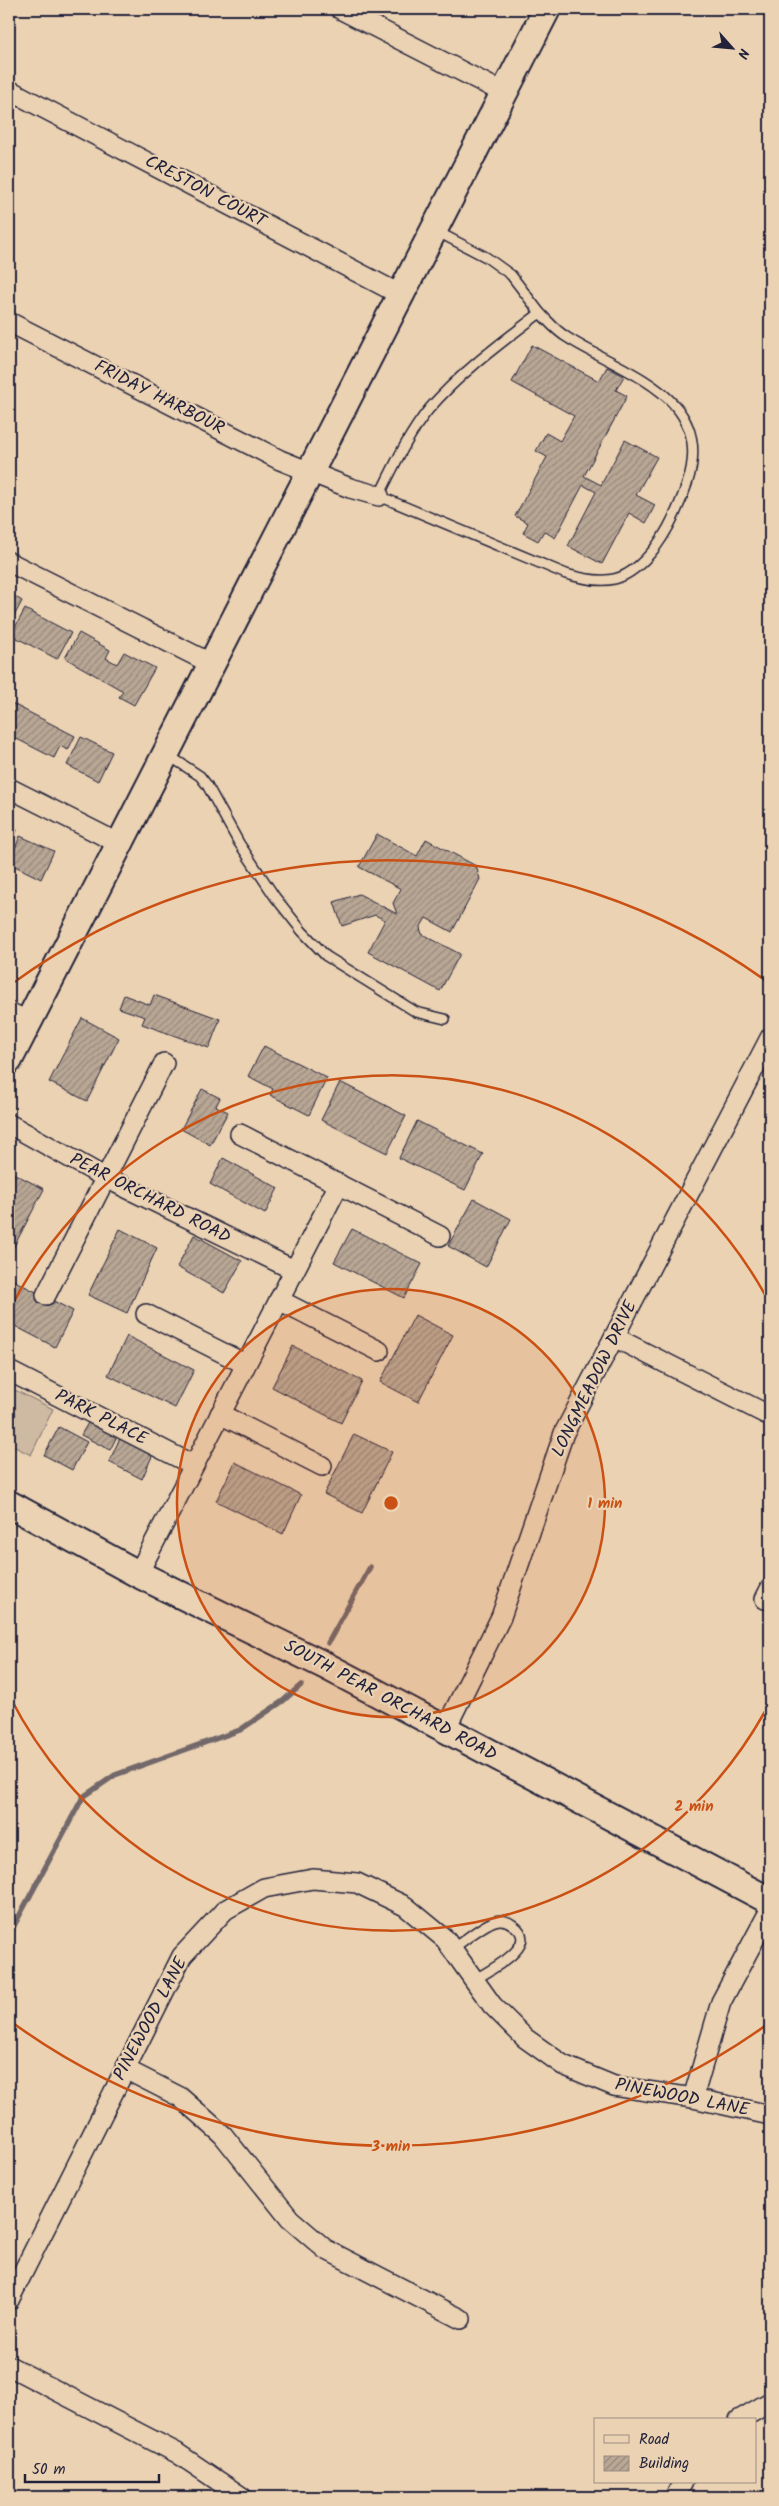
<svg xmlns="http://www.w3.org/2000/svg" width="779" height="2506" viewBox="0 0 779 2506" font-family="Kalam,sans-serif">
<defs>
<pattern id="building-hatch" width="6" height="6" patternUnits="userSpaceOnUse" patternTransform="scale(1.25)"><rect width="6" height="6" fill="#b9a795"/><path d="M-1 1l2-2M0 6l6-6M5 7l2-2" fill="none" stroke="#96887b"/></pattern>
</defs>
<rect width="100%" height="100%" fill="#ebd2b3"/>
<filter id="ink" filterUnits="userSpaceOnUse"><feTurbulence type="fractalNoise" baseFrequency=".02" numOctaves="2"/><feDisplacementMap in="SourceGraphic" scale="10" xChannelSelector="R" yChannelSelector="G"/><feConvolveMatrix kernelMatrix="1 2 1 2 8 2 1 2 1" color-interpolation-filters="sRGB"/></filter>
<g filter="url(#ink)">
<polygon fill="#ceb9a2" stroke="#786e6e" points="9,1387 53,1409 31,1455 9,1444"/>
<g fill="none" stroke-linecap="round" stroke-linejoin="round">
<g stroke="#72686a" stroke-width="5.5">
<polyline points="328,1643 370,1567"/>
<polyline points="9,1935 83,1797 115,1775 240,1730 283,1701 301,1685"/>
</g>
</g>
<g fill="url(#building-hatch)" stroke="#22223b">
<polygon points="532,345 599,381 607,367 624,376 616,390 627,396 584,476 601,485 625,440 657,457 636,495 655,505 646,523 629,513 602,564 568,546 596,492 583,485 555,538 544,531 538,541 523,533 528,523 515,516 547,457 536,451 546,433 560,441 574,416 512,382"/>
<polygon points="9,593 22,601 9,626"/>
<polygon points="25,609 71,633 57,659 11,635"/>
<polygon points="79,633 110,650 106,658 117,664 124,652 155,668 134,705 119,697 123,691 65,658"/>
<polygon points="9,702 75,736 68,750 60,746 54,758 9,735"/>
<polygon points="81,737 112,752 98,781 67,765"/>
<polygon points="9,827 17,830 10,848 9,847"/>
<polygon points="377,834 417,856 426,839 476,866 480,879 452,932 426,918 420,928 422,934 460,954 440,991 368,952 385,920 375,915 342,926 334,902 359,894 397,914 393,903 401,889 359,867"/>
<polygon points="20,836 54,851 41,879 9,863"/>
<polygon points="124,995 150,1005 154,995 220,1019 209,1048 142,1024 145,1017 119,1008"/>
<polygon points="82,1018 119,1038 87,1101 49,1082"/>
<polygon points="264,1046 327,1078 309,1115 270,1095 273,1089 248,1076"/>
<polygon points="340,1082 406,1116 387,1153 321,1120"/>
<polygon points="202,1089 220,1098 216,1106 228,1112 210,1145 181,1129"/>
<polygon points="417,1121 483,1154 465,1190 399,1158"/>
<polygon points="223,1158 278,1188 265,1214 210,1184"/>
<polygon points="9,1171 44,1189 10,1254 9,1253"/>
<polygon points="474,1199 511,1219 486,1267 448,1246"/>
<polygon points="120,1229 157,1248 127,1313 88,1295"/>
<polygon points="352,1229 422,1264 404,1298 334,1262"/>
<polygon points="194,1235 242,1261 224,1293 177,1267"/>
<polygon points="11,1279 73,1311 55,1347 9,1323 9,1284"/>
<polygon points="415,1315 453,1335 418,1402 380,1382"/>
<polygon points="127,1336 194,1370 175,1408 108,1375"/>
<polygon points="293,1346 362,1381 341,1423 272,1387"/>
<polygon points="89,1421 117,1436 110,1450 81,1435"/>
<polygon points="59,1427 87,1442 72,1470 44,1455"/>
<polygon points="354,1434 392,1452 362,1513 324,1494"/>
<polygon points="120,1438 153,1454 142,1479 109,1462"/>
<polygon points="235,1462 301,1495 283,1534 216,1501"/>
</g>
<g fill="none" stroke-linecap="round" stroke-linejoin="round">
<g stroke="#22223b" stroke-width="12">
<g id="lane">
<polyline points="436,231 486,257 511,275 540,313"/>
<path d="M540,313C548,321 557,332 568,338C625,374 717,396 687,484C679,507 670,528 655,548C627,583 608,586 566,574L379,496C394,466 408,435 429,409C461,372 501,343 540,313Z"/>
<polyline points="168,755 200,776 207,785 239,843 275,897 302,931 326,956 416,1012 445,1019"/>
<path d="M452,1949C464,1941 482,1925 495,1921C501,1919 508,1921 513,1925C543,1945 488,1971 474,1980"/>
</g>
</g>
<g stroke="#22223b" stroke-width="22">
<g id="street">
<polyline points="340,9 504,93"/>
<polyline points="9,90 401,295"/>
<polyline points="9,322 280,460 350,488 379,496"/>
<polyline points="9,562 212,664"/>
<polyline points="9,788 120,844"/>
<polyline points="9,1012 29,1022"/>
<polyline points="9,1124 106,1178 294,1270"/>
<polyline points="240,1134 440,1236"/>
<polyline points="46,1295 164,1063"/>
<polyline points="279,1300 379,1351"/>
<polyline points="146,1314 245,1364"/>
<polyline points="614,1337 770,1416"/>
<polyline points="9,1371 193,1465"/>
<polyline points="220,1414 322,1466"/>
<polyline points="138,1574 339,1184"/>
<polyline points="765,1599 770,1589"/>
<polyline points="445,1730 501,1617 564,1433 770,1038"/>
<polyline points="125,2069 180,2097 223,2135 290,2219 325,2249 461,2319"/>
<polyline points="693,2098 721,2002 770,1910"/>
<polyline points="9,2300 182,1956 225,1910 264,1888 313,1879 357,1883 405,1906 445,1939 492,2005 525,2038 563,2065 614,2086 693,2098 770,2115"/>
<polyline points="9,2366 177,2453 242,2497"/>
<polyline points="739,2420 770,2402"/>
<polyline points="675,2497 683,2482"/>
</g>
</g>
<g stroke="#22223b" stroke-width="30">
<g id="secondary">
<polyline points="9,1060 547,9"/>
<polyline points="9,1504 138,1574 326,1666 770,1901"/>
</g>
</g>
<use href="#lane" stroke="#ebd2b3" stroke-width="9"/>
<use href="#street" stroke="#ebd2b3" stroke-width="19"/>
<use href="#secondary" stroke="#ebd2b3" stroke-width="26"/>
</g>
</g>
<circle cx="391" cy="1503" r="214" fill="#ca5113" fill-opacity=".12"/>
<g fill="none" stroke="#ca5113" stroke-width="2.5">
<circle cx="391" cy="1503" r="214"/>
<path d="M769 1704A428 428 0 0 1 10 1697M10 1309A428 428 0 0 1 769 1302"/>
<path d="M769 2023A643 643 0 0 1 13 2023M13 983A643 643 0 0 1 769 983"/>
</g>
<g text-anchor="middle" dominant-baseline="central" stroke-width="4.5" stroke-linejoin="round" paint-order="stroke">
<g font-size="18" fill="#22223b" stroke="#ebd2b3">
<text transform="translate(205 192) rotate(28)">CRESTON COURT</text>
<text transform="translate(159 398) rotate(27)">FRIDAY HARBOUR</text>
<text transform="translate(150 1199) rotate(27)">PEAR ORCHARD ROAD</text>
<text transform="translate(595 1379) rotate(-64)">LONGMEADOW DRIVE</text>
<text transform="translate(101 1418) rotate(27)">PARK PLACE</text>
<text transform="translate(390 1701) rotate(28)">SOUTH PEAR ORCHARD ROAD</text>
<text transform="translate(151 2019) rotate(-62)">PINEWOOD LANE</text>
<text transform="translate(682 2098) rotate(11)">PINEWOOD LANE</text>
</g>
</g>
<circle cx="391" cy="1503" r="8" fill="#ca5113" stroke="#ebd2b3" stroke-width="2.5"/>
<g font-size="15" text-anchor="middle" font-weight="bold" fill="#ca5113" stroke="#ebd2b3" stroke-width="4.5" stroke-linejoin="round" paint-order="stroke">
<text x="605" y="1508">1 min</text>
<text x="694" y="1811">2 min</text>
<text x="391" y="2151">3 min</text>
</g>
<rect width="779" height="2506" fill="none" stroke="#ebd2b3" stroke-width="30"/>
<rect x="15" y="15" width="749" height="2476" fill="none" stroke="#22223b" stroke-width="2" filter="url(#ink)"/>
<rect x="594" y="2418" width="162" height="65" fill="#ebd2b3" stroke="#9b8c83"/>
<rect x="604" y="2435" width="25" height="8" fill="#ebd2b3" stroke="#9b8c83"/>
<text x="639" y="2444" font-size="15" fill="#22223b">Road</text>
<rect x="604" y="2456" width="25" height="15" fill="url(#building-hatch)" stroke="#9b8c83"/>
<text x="639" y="2468" font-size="15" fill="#22223b">Building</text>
<g transform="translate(732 48) rotate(117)" stroke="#ebd2b3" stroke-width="4" paint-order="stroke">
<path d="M0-4L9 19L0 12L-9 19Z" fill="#22223b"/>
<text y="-8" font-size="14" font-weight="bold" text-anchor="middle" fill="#22223b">N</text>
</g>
<path d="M25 2474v8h134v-8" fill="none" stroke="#22223b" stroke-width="2.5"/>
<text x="32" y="2474" font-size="15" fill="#22223b" stroke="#ebd2b3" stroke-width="4" paint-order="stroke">50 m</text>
</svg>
